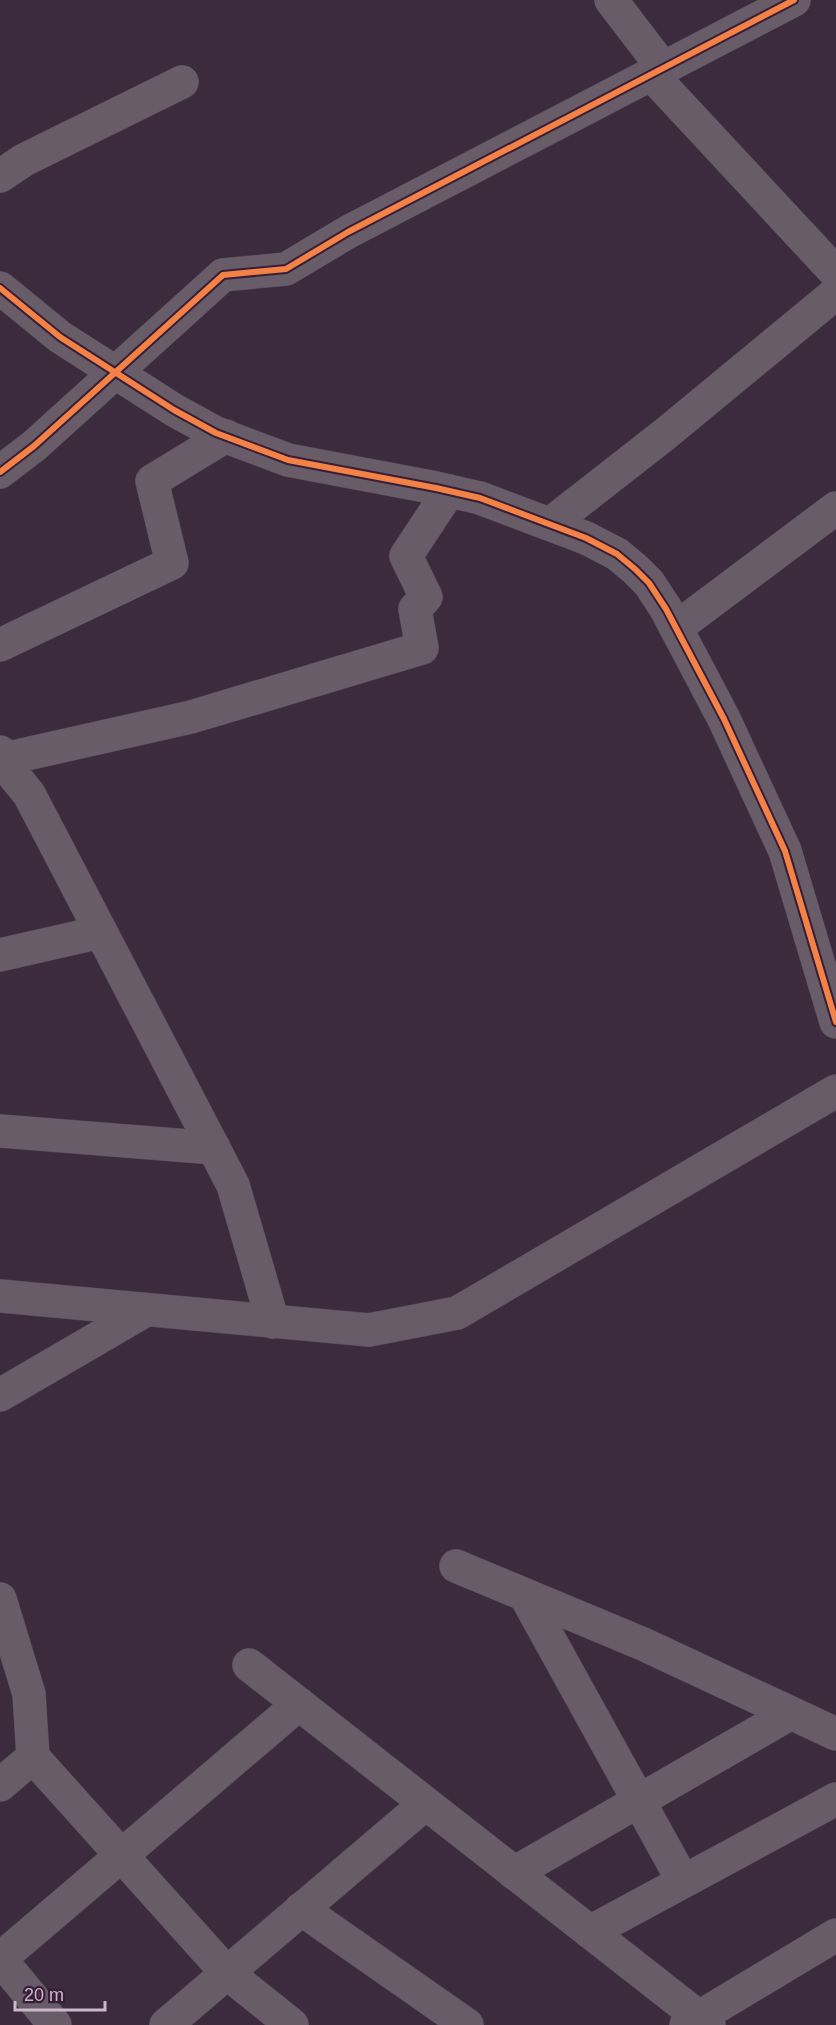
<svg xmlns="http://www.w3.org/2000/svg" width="836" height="2025" viewBox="0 0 836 2025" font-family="Helvetica,sans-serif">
<rect width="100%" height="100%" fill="#3c2b3c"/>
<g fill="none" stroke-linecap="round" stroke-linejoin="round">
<g stroke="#544854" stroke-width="34">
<g id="minor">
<polyline points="611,0 663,68"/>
<polyline points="651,74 836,273"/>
<polyline points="0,176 24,160 182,82"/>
<polyline points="0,472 34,446 223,275 286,269 348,232 794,0"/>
<polyline points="550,524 664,435 836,293"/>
<polyline points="676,628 836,508"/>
<polyline points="0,645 172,563 152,481 226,436"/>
<polyline points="0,752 1,760 29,794 233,1185 273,1322"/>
<polyline points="0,760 191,717 422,648 415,609 426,597 406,556 449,491"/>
<polyline points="0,955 101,932"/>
<polyline points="0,1131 214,1148"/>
<polyline points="0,1395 146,1310"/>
<polyline points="456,1566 643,1644 836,1734"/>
<polyline points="525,1595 683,1881"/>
<polyline points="0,1599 29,1694 33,1757 227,1973 292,2025"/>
<polyline points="249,1665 709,2025"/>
<polyline points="0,1785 33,1757"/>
<polyline points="514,1873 791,1713"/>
<polyline points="301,1909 467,2025"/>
<polyline points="590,1932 836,1799"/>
<polyline points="0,1959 299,1704"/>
<polyline points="0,1959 55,2025"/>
<polyline points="166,2025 425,1804"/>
<polyline points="686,2025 836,1935"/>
</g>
</g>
<g stroke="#544854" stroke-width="34">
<polyline id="tertiary" points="0,288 60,337 174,410 216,433 288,460 436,488 480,498 586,538 617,554 635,569 649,583 666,609 724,719 785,851 836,1022"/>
</g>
<g stroke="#544854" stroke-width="34">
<polyline id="secondary" points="0,1296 369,1330 457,1313 836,1091"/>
</g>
<use href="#minor" stroke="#695c69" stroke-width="33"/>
<use href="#tertiary" stroke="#695c69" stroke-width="33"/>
<use href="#secondary" stroke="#675b67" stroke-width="33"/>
<g stroke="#371e37" stroke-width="10">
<g id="cycleway">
<polyline points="0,288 60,337 174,410 216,433 288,460 436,488 480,498 586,538 617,554 635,569 649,583 666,609 724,719 785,851 836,1022"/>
<polyline points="0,472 34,446 223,275 286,269 348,232 794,0"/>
</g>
</g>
<use href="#cycleway" stroke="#f48246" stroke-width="6"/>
</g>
<path d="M15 2001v9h90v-9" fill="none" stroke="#ccb6cb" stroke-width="3"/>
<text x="24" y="2001" font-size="18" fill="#ccb6cb" stroke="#371e37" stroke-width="4.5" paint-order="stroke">20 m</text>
</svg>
